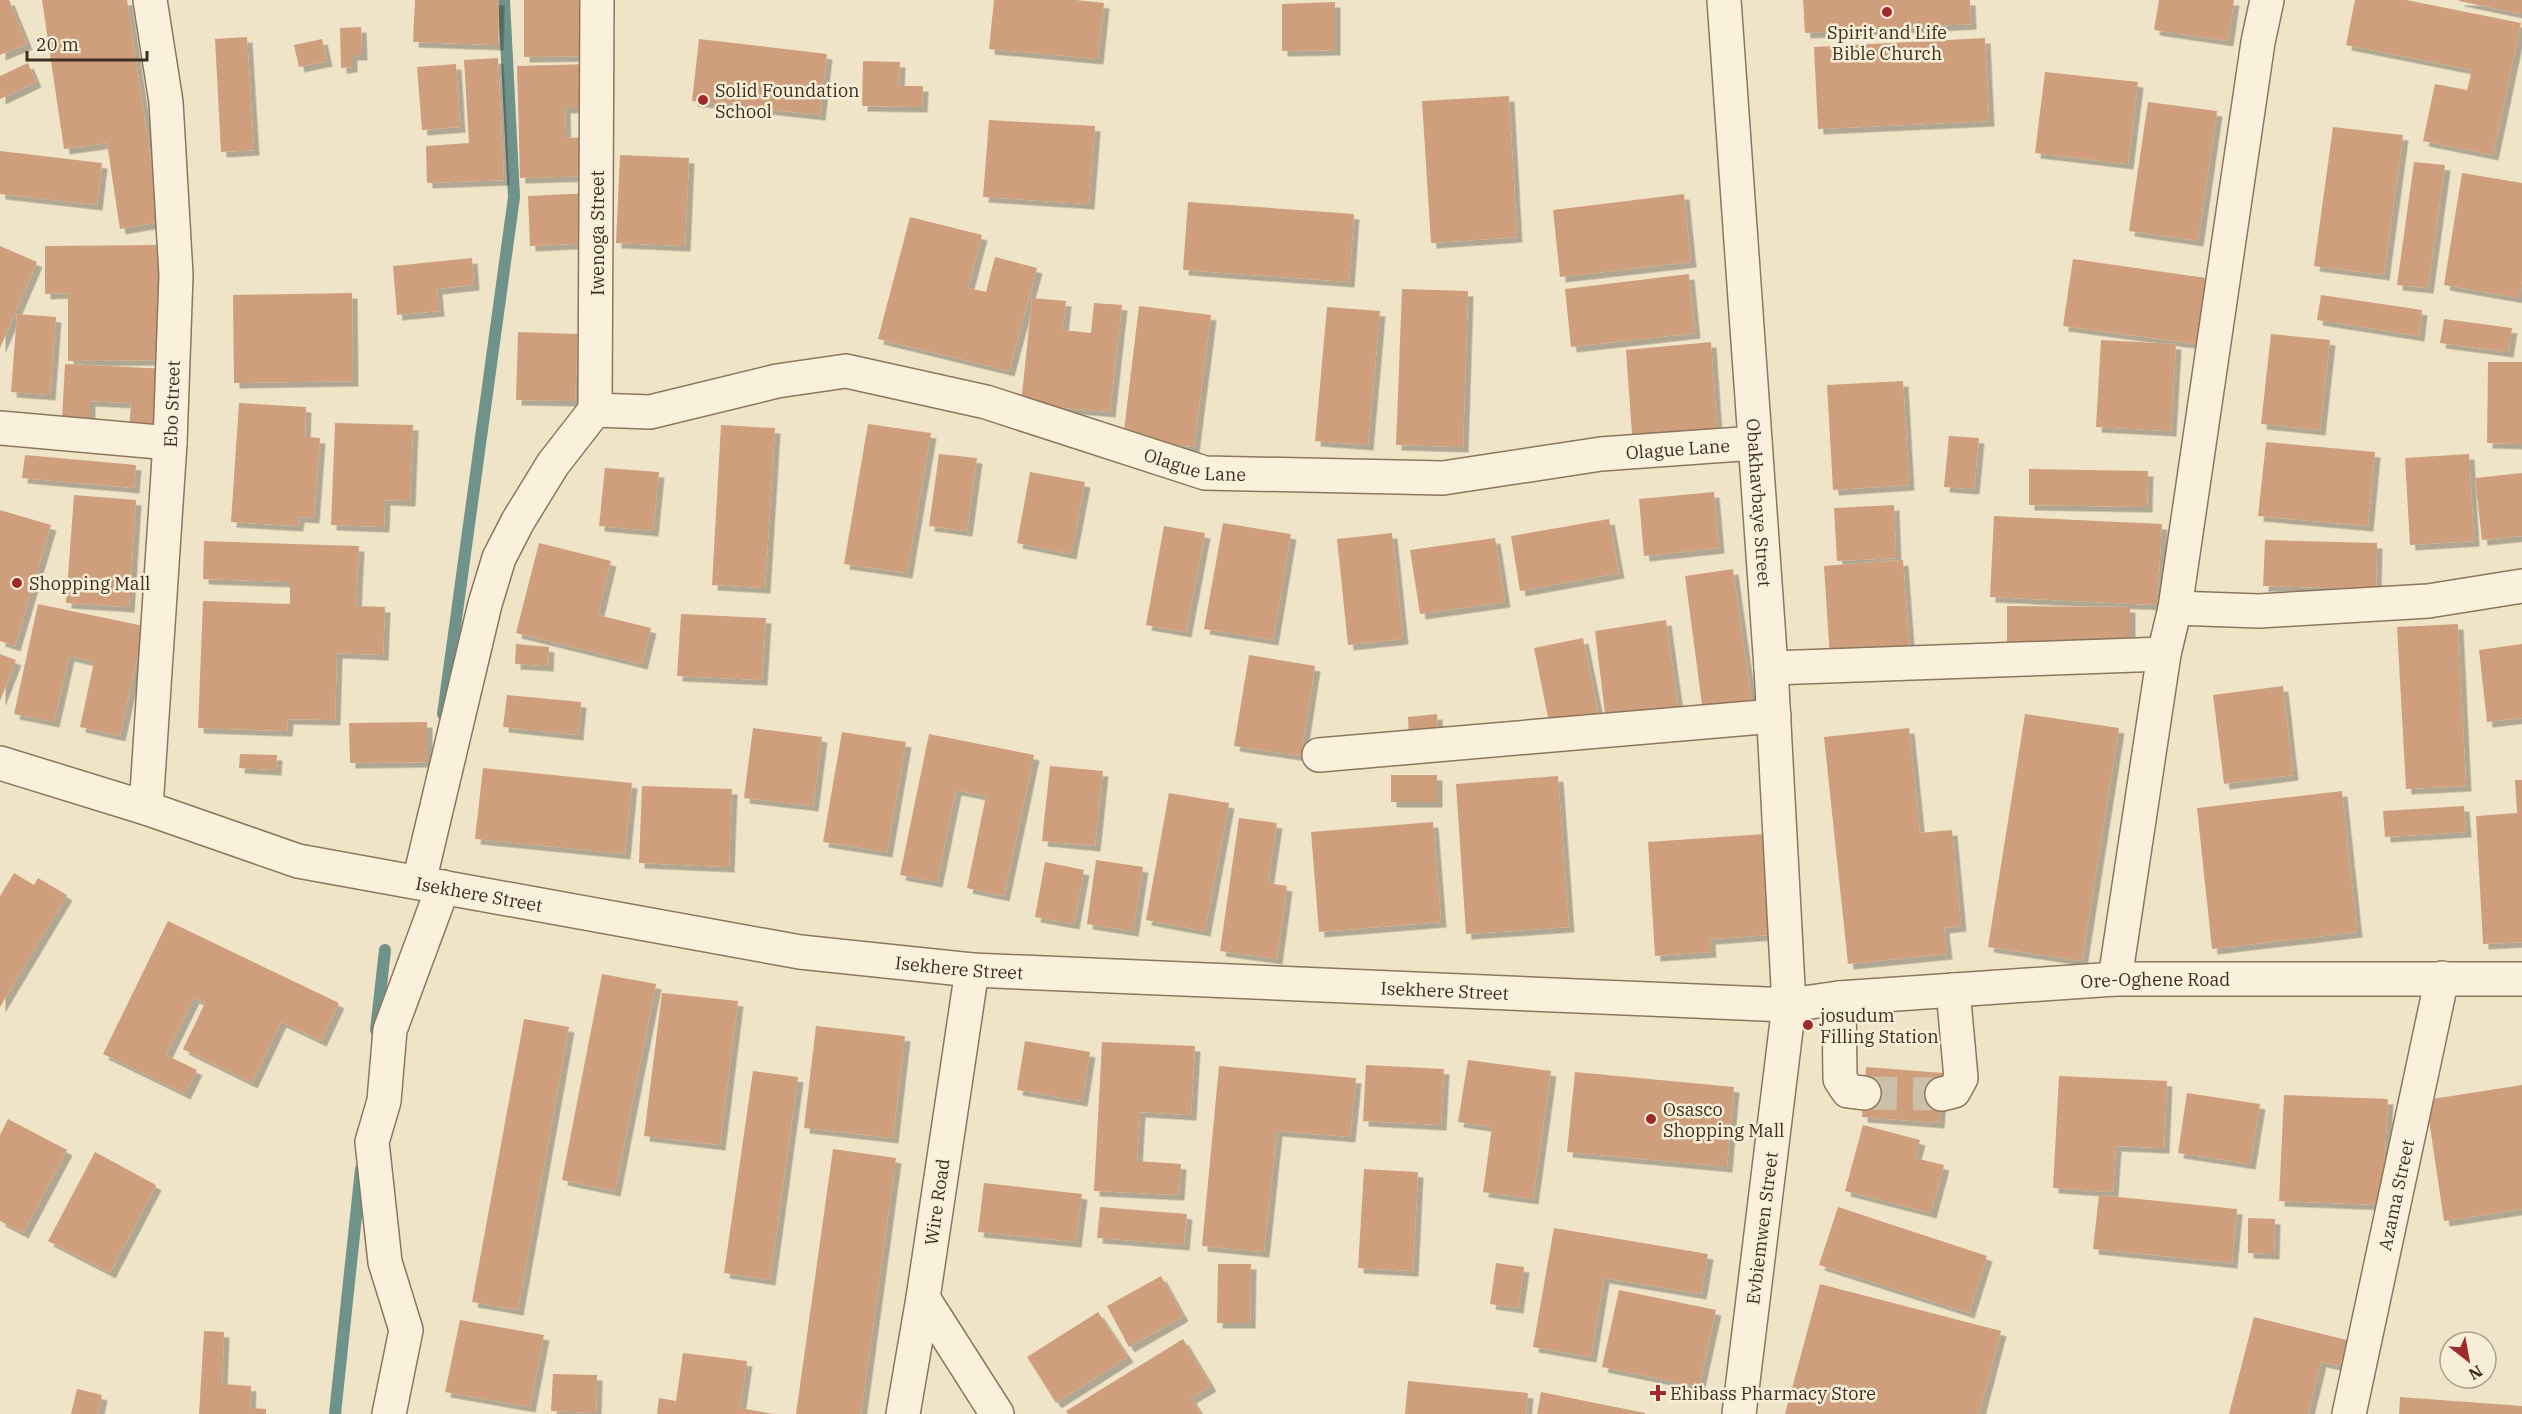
<svg xmlns="http://www.w3.org/2000/svg" width="2522" height="1414" viewBox="0 0 2522 1414" font-family="'IBM Plex Serif',serif">
<defs>
<filter id="shadow"><feDropShadow dx="5.5" dy="5.5" stdDeviation="0" flood-color="#0004"/></filter>
</defs>
<rect width="100%" height="100%" fill="#f0e4c8"/>
<g fill="none" stroke-linecap="round" stroke-linejoin="round">
<g stroke="#6f938a" stroke-width="12">
<polyline points="443,714 514,197 504,0"/>
<polyline points="376,1030 385,950"/>
<polyline points="335,1414 361,1169"/>
</g>
</g>
<g fill="#cf9f7d" filter="url(#shadow)">
<polygon points="0,0 9,0 27,44 0,55"/>
<polygon points="42,0 127,0 160,222 120,229 107,143 64,149"/>
<polygon points="415,0 499,0 498,45 413,42"/>
<polygon points="524,0 590,0 590,56 524,57"/>
<polygon points="994,0 1076,0 1104,3 1098,59 989,49"/>
<polygon points="1803,0 1970,0 1971,24 1805,33"/>
<polygon points="2159,0 2234,0 2228,41 2154,30"/>
<polygon points="2355,0 2406,0 2521,23 2493,155 2423,141 2435,84 2467,90 2472,70 2346,45"/>
<polygon points="2459,0 2522,0 2522,14 2459,1"/>
<polygon points="1335,2 1335,50 1282,51 1282,4"/>
<polygon points="361,27 362,55 352,55 352,67 341,68 340,28"/>
<polygon points="247,37 254,150 221,152 215,39"/>
<polygon points="1985,38 1989,121 1818,129 1814,47"/>
<polygon points="322,39 327,61 299,67 294,45"/>
<polygon points="699,39 827,54 820,115 692,101"/>
<polygon points="498,58 504,180 427,183 426,146 469,143 464,60"/>
<polygon points="863,61 900,62 899,86 923,86 922,107 862,106"/>
<polygon points="28,63 36,82 0,99 0,76"/>
<polygon points="456,64 460,127 422,130 417,67"/>
<polygon points="590,64 591,107 565,108 566,138 591,137 592,176 520,178 517,66"/>
<polygon points="2045,72 2138,82 2128,164 2035,153"/>
<polygon points="1509,96 1517,237 1431,243 1422,101"/>
<polygon points="2148,102 2217,111 2198,241 2129,231"/>
<polygon points="989,120 1095,126 1089,204 983,197"/>
<polygon points="2333,127 2403,135 2384,275 2314,266"/>
<polygon points="0,151 102,163 97,205 0,194"/>
<polygon points="620,155 689,158 685,246 616,243"/>
<polygon points="2414,162 2445,165 2428,288 2397,285"/>
<polygon points="2462,173 2522,183 2522,279 2519,298 2444,285"/>
<polygon points="590,193 592,243 530,246 528,196"/>
<polygon points="1684,194 1691,262 1560,277 1553,210"/>
<polygon points="1188,202 1354,214 1349,282 1183,270"/>
<polygon points="910,217 982,235 968,288 986,292 995,257 1037,268 1009,371 878,339"/>
<polygon points="158,245 159,360 68,361 68,293 45,294 45,246"/>
<polygon points="0,246 37,262 0,348"/>
<polygon points="472,258 474,285 437,289 439,311 397,315 393,266"/>
<polygon points="2073,259 2206,278 2196,344 2063,326"/>
<polygon points="1689,274 1695,333 1571,347 1565,289"/>
<polygon points="1402,289 1468,291 1463,447 1396,445"/>
<polygon points="352,293 353,381 234,383 233,295"/>
<polygon points="2321,295 2422,310 2419,336 2317,320"/>
<polygon points="1032,298 1066,301 1063,330 1091,333 1094,303 1122,305 1110,412 1021,404"/>
<polygon points="1139,306 1211,315 1194,447 1123,439"/>
<polygon points="1327,307 1380,311 1368,445 1315,441"/>
<polygon points="17,314 56,317 50,395 11,392"/>
<polygon points="2444,319 2512,328 2508,352 2440,343"/>
<polygon points="518,332 578,334 575,401 516,400"/>
<polygon points="2271,334 2330,340 2320,430 2261,424"/>
<polygon points="2101,340 2176,344 2171,431 2096,427"/>
<polygon points="1711,342 1718,441 1633,448 1626,350"/>
<polygon points="2488,362 2522,362 2522,444 2487,443"/>
<polygon points="65,364 168,369 165,435 129,433 131,403 90,401 90,421 62,420"/>
<polygon points="1903,381 1909,485 1833,490 1827,385"/>
<polygon points="239,403 306,407 305,437 320,438 314,518 299,517 298,526 231,522"/>
<polygon points="335,423 413,425 410,501 385,500 384,527 331,525"/>
<polygon points="868,424 931,433 907,573 844,564"/>
<polygon points="721,425 775,428 765,588 712,585"/>
<polygon points="1949,436 1979,438 1974,489 1944,487"/>
<polygon points="2266,442 2375,452 2368,526 2258,516"/>
<polygon points="939,454 977,458 967,531 929,526"/>
<polygon points="2469,454 2474,541 2410,545 2405,458"/>
<polygon points="25,455 136,465 134,488 22,478"/>
<polygon points="605,468 659,472 653,531 599,526"/>
<polygon points="2029,469 2148,471 2147,507 2029,505"/>
<polygon points="1030,472 1085,482 1071,554 1017,543"/>
<polygon points="2522,473 2522,536 2482,540 2475,478"/>
<polygon points="1714,492 1719,548 1644,556 1639,499"/>
<polygon points="74,495 136,500 129,607 66,603"/>
<polygon points="1894,505 1896,558 1837,561 1834,508"/>
<polygon points="0,510 51,525 15,646 0,641"/>
<polygon points="1994,516 2162,524 2157,605 1990,597"/>
<polygon points="1609,519 1619,573 1520,591 1511,536"/>
<polygon points="1223,523 1291,534 1273,640 1204,629"/>
<polygon points="1164,526 1205,533 1186,632 1146,625"/>
<polygon points="1392,533 1403,639 1348,645 1337,539"/>
<polygon points="1495,538 1505,602 1420,614 1410,550"/>
<polygon points="2265,540 2377,543 2376,589 2263,586"/>
<polygon points="204,541 359,546 356,606 385,607 383,655 337,653 335,720 288,719 287,731 198,728 203,601 290,604 290,582 203,579"/>
<polygon points="539,543 611,561 598,615 651,628 642,664 516,633"/>
<polygon points="1903,560 1910,654 1830,660 1824,566"/>
<polygon points="1733,569 1752,705 1703,712 1685,576"/>
<polygon points="38,604 144,626 120,736 80,727 94,662 69,656 54,722 14,714"/>
<polygon points="2007,606 2130,607 2130,642 2007,642"/>
<polygon points="681,614 766,618 762,680 677,676"/>
<polygon points="1666,620 1679,712 1606,722 1595,631"/>
<polygon points="2458,624 2466,786 2406,789 2397,627"/>
<polygon points="1583,638 1599,716 1550,727 1534,648"/>
<polygon points="516,644 549,647 548,666 515,664"/>
<polygon points="2522,644 2522,718 2487,722 2479,650"/>
<polygon points="0,654 16,660 0,701"/>
<polygon points="1249,655 1315,666 1301,756 1234,746"/>
<polygon points="2283,686 2293,775 2224,784 2213,695"/>
<polygon points="507,695 581,702 578,735 503,727"/>
<polygon points="1437,714 1438,736 1409,739 1408,717"/>
<polygon points="2025,714 2119,728 2082,961 1988,947"/>
<polygon points="427,722 427,762 350,763 349,723"/>
<polygon points="753,728 822,737 813,806 744,798"/>
<polygon points="1909,728 1920,833 1952,830 1961,926 1944,928 1947,954 1848,964 1824,737"/>
<polygon points="842,732 906,742 887,852 823,842"/>
<polygon points="929,734 1034,755 1004,896 967,888 986,796 956,790 937,882 900,875"/>
<polygon points="240,754 277,755 276,770 239,768"/>
<polygon points="1050,766 1103,771 1095,846 1042,841"/>
<polygon points="483,768 632,783 625,854 475,839"/>
<rect x="1391" y="775" width="46" height="27"/>
<polygon points="1558,776 1569,927 1466,934 1456,784"/>
<polygon points="2515,780 2522,780 2522,942 2483,944 2476,816 2517,813"/>
<polygon points="642,786 732,789 729,867 639,863"/>
<polygon points="2342,791 2357,932 2212,949 2197,808"/>
<polygon points="1169,793 1229,803 1205,931 1146,920"/>
<polygon points="2464,806 2466,832 2385,837 2383,811"/>
<polygon points="1239,818 1277,823 1268,883 1287,886 1277,959 1220,951"/>
<polygon points="1433,822 1441,922 1319,932 1311,832"/>
<polygon points="1764,834 1769,935 1710,939 1711,952 1655,956 1648,842"/>
<polygon points="1096,860 1143,867 1133,931 1087,924"/>
<polygon points="1045,862 1084,870 1074,924 1035,917"/>
<polygon points="14,873 34,885 38,878 67,895 0,1007 0,896"/>
<polygon points="168,921 339,1003 321,1041 281,1022 252,1083 183,1049 205,1003 194,998 166,1055 197,1070 185,1094 103,1054"/>
<polygon points="602,974 656,984 615,1191 562,1180"/>
<polygon points="662,993 738,1001 720,1145 644,1136"/>
<polygon points="524,1019 569,1027 518,1310 472,1302"/>
<polygon points="816,1026 905,1036 893,1138 804,1128"/>
<polygon points="1025,1041 1090,1052 1082,1101 1017,1090"/>
<polygon points="1102,1042 1195,1046 1191,1115 1140,1112 1137,1161 1181,1164 1179,1195 1094,1191"/>
<polygon points="1468,1060 1551,1071 1533,1199 1483,1192 1492,1127 1458,1122"/>
<polygon points="1366,1065 1444,1069 1441,1125 1363,1121"/>
<polygon points="1219,1066 1356,1078 1350,1137 1277,1131 1264,1252 1202,1246"/>
<polygon points="1866,1067 1943,1073 1939,1123 1862,1117"/>
<polygon points="753,1071 798,1077 770,1280 724,1273"/>
<polygon points="1575,1072 1734,1087 1727,1167 1567,1152"/>
<polygon points="2059,1076 2167,1081 2164,1148 2116,1146 2113,1192 2053,1188"/>
<polygon points="2522,1085 2522,1209 2444,1221 2426,1100"/>
<polygon points="2187,1093 2260,1104 2250,1164 2178,1153"/>
<polygon points="2284,1095 2388,1099 2382,1205 2279,1201"/>
<polygon points="8,1119 67,1150 23,1233 0,1221 0,1135"/>
<polygon points="1863,1125 1920,1140 1915,1158 1944,1165 1931,1213 1845,1191"/>
<polygon points="833,1149 896,1158 861,1414 796,1414"/>
<polygon points="95,1152 156,1185 110,1273 48,1241"/>
<polygon points="1364,1169 1418,1172 1413,1271 1358,1268"/>
<polygon points="984,1183 1082,1194 1076,1242 978,1232"/>
<polygon points="2099,1195 2237,1209 2232,1263 2093,1249"/>
<polygon points="1100,1207 1187,1214 1184,1245 1097,1238"/>
<polygon points="1838,1207 1987,1256 1969,1313 1819,1265"/>
<polygon points="2248,1218 2275,1219 2274,1254 2248,1253"/>
<polygon points="1554,1228 1708,1254 1701,1294 1604,1278 1591,1357 1533,1347"/>
<polygon points="1496,1263 1524,1267 1518,1308 1490,1304"/>
<polygon points="1218,1264 1251,1264 1250,1323 1217,1323"/>
<polygon points="1161,1276 1183,1316 1129,1347 1107,1306"/>
<polygon points="1820,1284 2001,1331 1979,1414 1785,1414"/>
<polygon points="1619,1290 1716,1310 1699,1387 1602,1367"/>
<polygon points="1098,1312 1128,1357 1056,1403 1027,1357"/>
<polygon points="2254,1317 2347,1340 2340,1366 2321,1362 2308,1414 2229,1414"/>
<polygon points="460,1320 544,1335 530,1407 445,1392"/>
<polygon points="204,1331 224,1332 222,1384 251,1386 250,1408 266,1409 266,1414 199,1414"/>
<polygon points="1183,1339 1211,1386 1191,1398 1201,1414 1068,1414 1066,1411"/>
<polygon points="683,1353 747,1361 740,1408 774,1414 657,1414 659,1398 676,1401"/>
<polygon points="553,1374 597,1375 596,1413 551,1411"/>
<polygon points="1408,1381 1528,1393 1526,1414 1405,1414"/>
<polygon points="77,1389 102,1395 98,1414 71,1414"/>
<polygon points="1541,1392 1645,1413 1645,1414 1537,1414"/>
<polygon points="2400,1397 2522,1406 2522,1414 2399,1414"/>
</g>
<g fill="none" stroke-linecap="round" stroke-linejoin="round">
<polyline stroke="#ccc0a6" stroke-width="33" stroke-dasharray="33 16" stroke-linecap="butt" points="1864,1093 1942,1094"/>
<g stroke="#8d765c" stroke-width="36">
<g id="minor">
<path id="s1" d="M597,0L595,410L650,412L777,381L846,371L986,402L1205,473L1443,478L1601,454L1755,443"/>
<path id="s2" d="M1724,0L1771,668L1789,1005L1739,1414"/>
<polyline points="0,428 170,443"/>
<polyline points="2175,608 2259,611 2428,601 2522,586"/>
<polyline points="1771,668 2164,654"/>
<polyline points="1319,755 1774,716"/>
<path id="s3" d="M0,763L146,808L298,861L800,952L972,970L1789,1005L1839,998L2115,979H2522"/>
<path id="s4" d="M146,808L170,443L176,275L166,102L150,0"/>
<polyline points="419,882 485,604 499,558 518,521 553,464 595,410"/>
<polyline points="972,970 923,1298 997,1414"/>
<polyline points="2115,979 2164,654 2175,608 2258,42 2267,0"/>
<polyline points="1839,998 1840,1079 1848,1091 1864,1093"/>
<polyline points="1942,1094 1954,1091 1961,1078 1953,990"/>
<polyline points="389,1414 406,1330 385,1262 372,1142 384,1101 390,1030 443,887"/>
<polyline points="903,1414 923,1298"/>
<path id="s5" d="M2349,1414L2442,978"/>
</g>
</g>
<use href="#minor" stroke="#faf1dc" stroke-width="33"/>
</g>
<g fill="#9e2a2b" stroke="#f7eed8" stroke-width="2">
<circle cx="1887" cy="12" r="6"/>
<circle cx="703" cy="100" r="6"/>
<circle cx="17" cy="583" r="6"/>
<circle cx="1808" cy="1025" r="6"/>
<circle cx="1651" cy="1119" r="6"/>
<path d="M1655 1384h6v6h6v6h-6v6h-6v-6h-6v-6h6z"/>
</g>
<g text-anchor="middle" dominant-baseline="central" stroke-width="5" stroke-linejoin="round" paint-order="stroke">
<g font-size="18" fill="#3d2e20" stroke="#f7eed8" text-anchor="start">
<text x="1887" y="32" text-anchor="middle">Spirit and Life<tspan x="1887" dy="21">Bible Church</tspan></text>
<text x="715" y="90">Solid Foundation<tspan x="715" dy="21">School</tspan></text>
<text x="29" y="583">Shopping Mall</text>
<text x="1820" y="1015">josudum<tspan x="1820" dy="21">Filling Station</tspan></text>
<text x="1663" y="1109">Osasco<tspan x="1663" dy="21">Shopping Mall</tspan></text>
<text x="1670" y="1393">Ehibass Pharmacy Store</text>
</g>
<g font-size="18" fill="#3d2e20" stroke="#f7eed8">
<text transform="translate(597 233) rotate(-90)">Iwenoga Street</text>
<text stroke="none"><textPath href="#s4" startOffset="405">Ebo Street</textPath></text>
<text stroke="none"><textPath href="#s1" startOffset="1514">Olague Lane</textPath></text>
<text stroke="none"><textPath href="#s1" startOffset="1028">Olague Lane</textPath></text>
<text stroke="none"><textPath href="#s2" startOffset="504">Obakhavbaye Street</textPath></text>
<text stroke="none"><textPath href="#s3" startOffset="498">Isekhere Street</textPath></text>
<text stroke="none"><textPath href="#s3" startOffset="984">Isekhere Street</textPath></text>
<text stroke="none"><textPath href="#s3" startOffset="2182">Ore-Oghene Road</textPath></text>
<text stroke="none"><textPath href="#s3" startOffset="1470">Isekhere Street</textPath></text>
<text stroke="none"><textPath href="#s5" startOffset="224">Azama Street</textPath></text>
<text transform="translate(937 1202) rotate(-82)">Wire Road</text>
<text transform="translate(1762 1228) rotate(-83)">Evbiemwen Street</text>
</g>
</g>
<g transform="translate(2468 1360) rotate(149)"><circle r="28" fill="#f7eed8" stroke="#ada18e" stroke-width="1.5"/>
<path d="M0-4.5L10 22L0 15L-10 22Z" fill="#9e2a2b"/>
<text y="-9" font-size="16" font-weight="bold" text-anchor="middle" fill="#3d2e20">N</text>
</g>
<path d="M27 51v9h120v-9" fill="none" stroke="#3d2e20" stroke-width="3"/>
<text x="36" y="51" font-size="18" fill="#3d2e20" stroke="#f7eed8" stroke-width="4.5" paint-order="stroke">20 m</text>
</svg>
